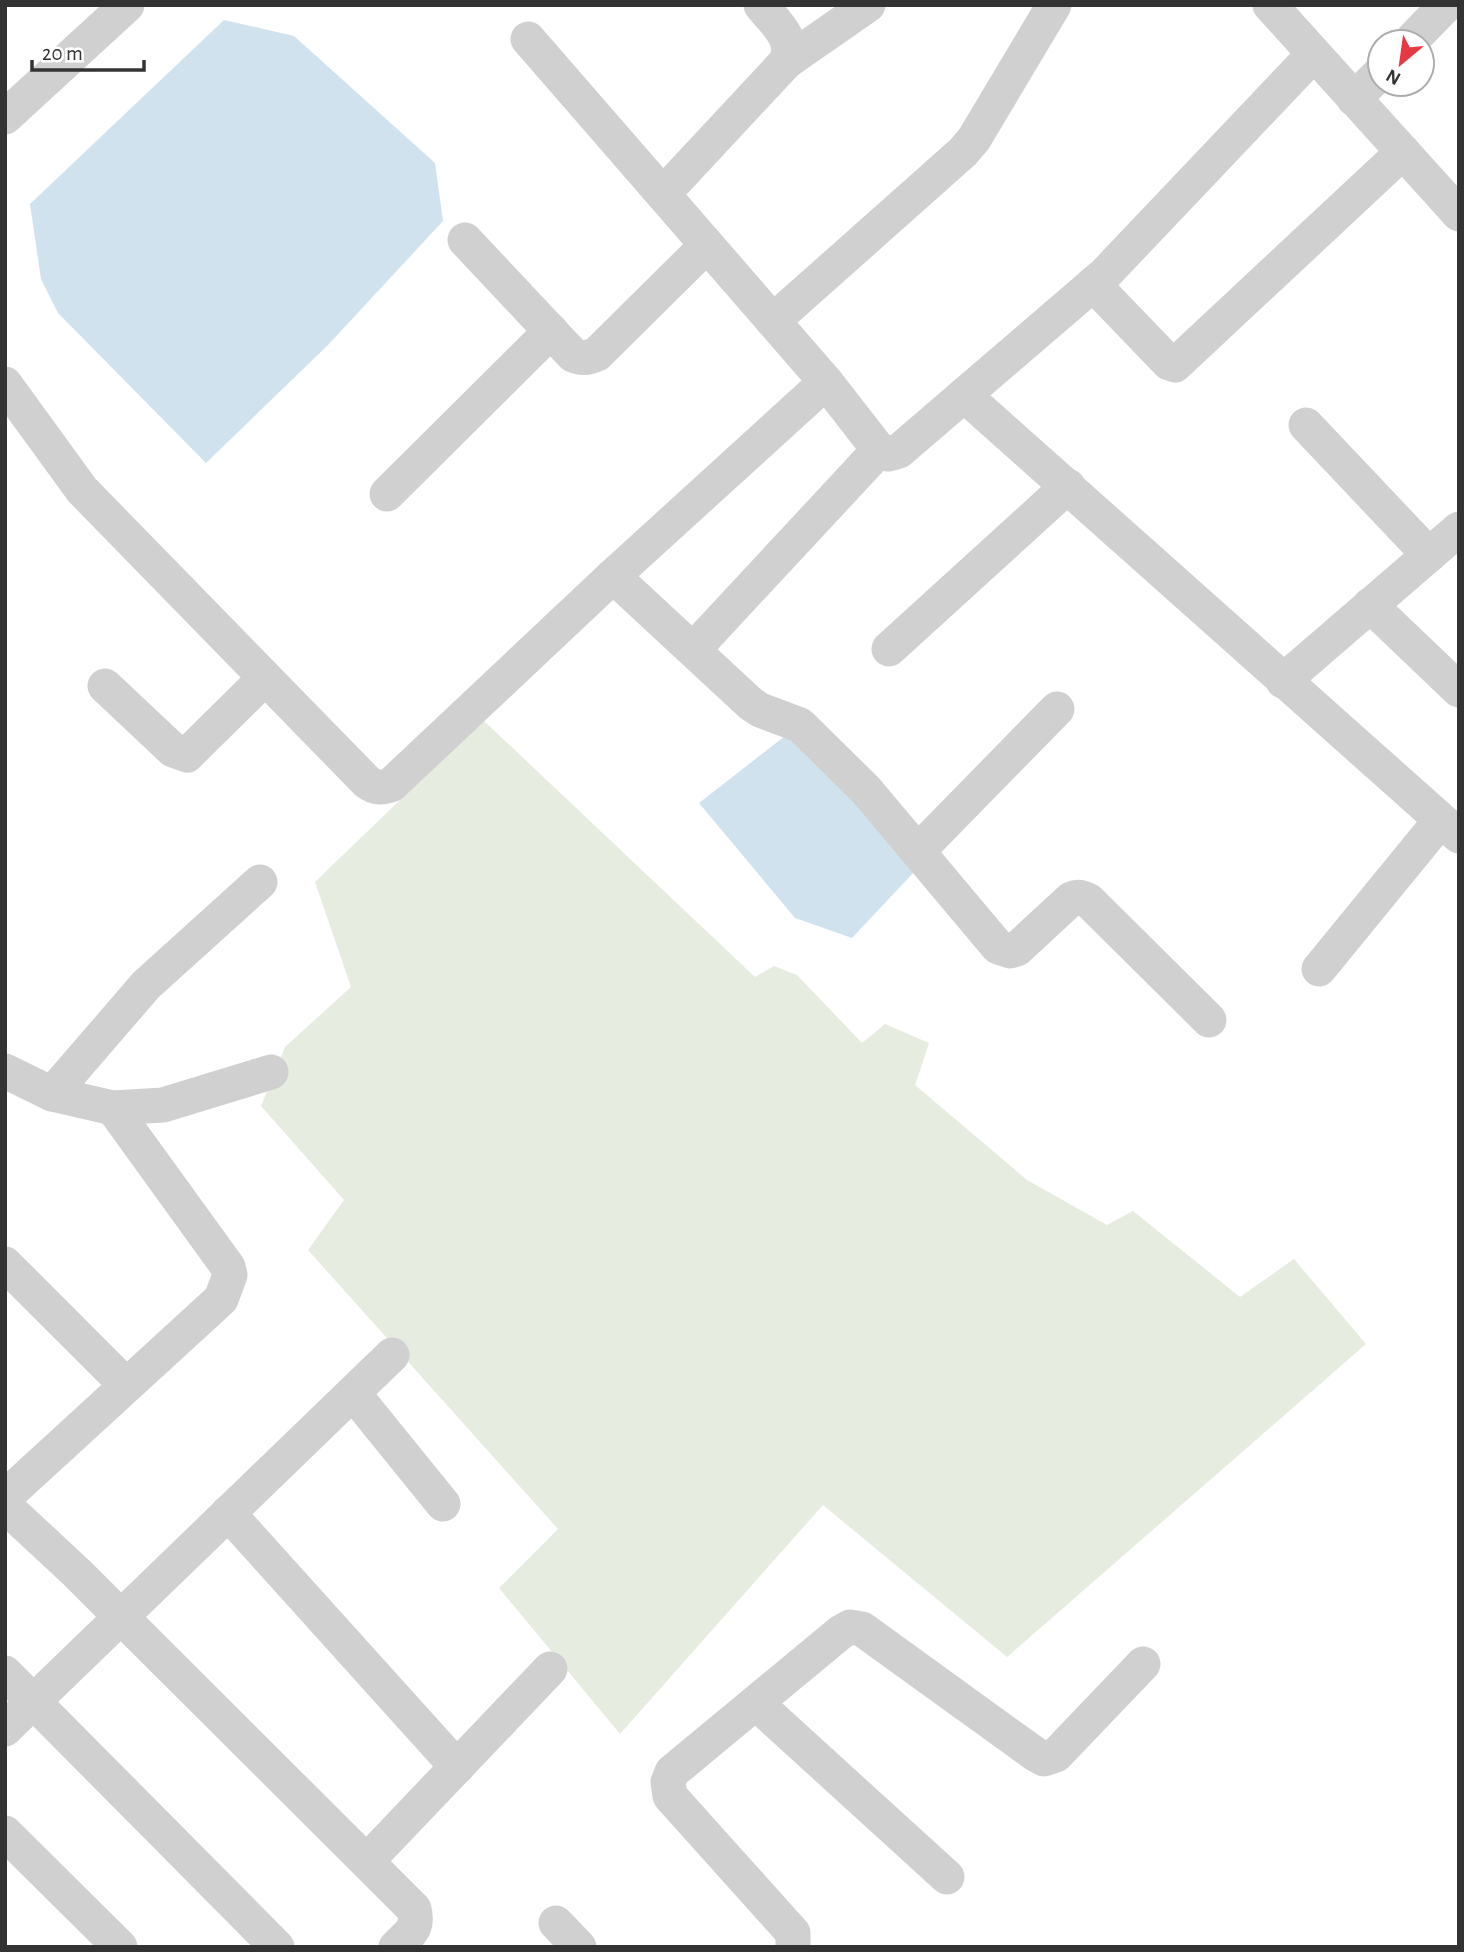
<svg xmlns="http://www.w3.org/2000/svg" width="1464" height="1952" viewBox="0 0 1464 1952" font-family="'Alegreya Sans',sans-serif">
<rect width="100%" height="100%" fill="#fff"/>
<polygon fill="#e6ecdf" points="483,720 755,977 774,966 797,975 862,1043 885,1024 929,1043 915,1085 1027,1180 1107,1225 1133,1211 1240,1297 1294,1259 1366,1344 1007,1657 823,1505 620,1734 499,1588 558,1529 308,1250 344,1200 261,1106 285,1047 351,987 315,882"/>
<g fill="#cfe2ee">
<polygon points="224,20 294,36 435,163 443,221 328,345 206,463 58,313 41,279 30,204"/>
<polygon points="794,729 915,871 852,938 795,918 699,803"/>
</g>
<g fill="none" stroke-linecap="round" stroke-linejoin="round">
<g stroke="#d0d0d0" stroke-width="35">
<polyline points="1270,5 1459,214"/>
<polyline points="528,39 826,382 879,450 888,454 899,451 1105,274 1313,55"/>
<polyline points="1410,42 1446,5"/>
<polyline points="786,62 868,5"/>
<polyline points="1354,99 1380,73"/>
<polyline points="5,117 127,5"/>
<path d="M663,194L786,62C796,38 775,23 761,5"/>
<path d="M465,240L573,355C582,359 588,358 597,354L706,246"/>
<polyline points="1093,284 1169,363 1175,365 1403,152"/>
<polyline points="773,321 963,152 974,139 1054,5"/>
<path d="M5,384L82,490L367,782C375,788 381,788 391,785L613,576L826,382"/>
<polyline points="964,395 1459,836"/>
<polyline points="1306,425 1429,555"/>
<polyline points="387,494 551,331"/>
<path d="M613,576L751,704L760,710L800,725L866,790L998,947L1010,951L1017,949L1071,899C1078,896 1082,897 1089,901L1209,1020"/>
<polyline points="1370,605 1459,690"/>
<polyline points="889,649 1068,486"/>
<polyline points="693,650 879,450"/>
<polyline points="1283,681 1459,529"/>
<polyline points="105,686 173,750 187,755 265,678"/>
<polyline points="918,851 1057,709"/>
<polyline points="1319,969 1440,821"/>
<polyline points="5,1071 52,1094 113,1108 163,1105 271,1072"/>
<polyline points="52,1094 146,985 260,882"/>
<polyline points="5,1264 126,1385"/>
<polyline points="353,1393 443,1504"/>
<polyline points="5,1497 221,1299 230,1275 228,1267 113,1108"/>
<path d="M5,1506L77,1573L414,1909C419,1929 410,1933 396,1947"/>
<polyline points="228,1513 457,1767"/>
<polyline points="5,1673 277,1947"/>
<polyline points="757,1704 947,1877"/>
<polyline points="5,1729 392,1355"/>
<polyline points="5,1833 120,1947"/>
<polyline points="367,1861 550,1669"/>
<polyline points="556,1923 579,1947"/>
<polyline points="793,1947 793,1933 670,1796 668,1782 672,1772 841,1632 850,1627 862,1629 1035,1754 1044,1759 1056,1755 1143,1664"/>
</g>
</g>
<rect width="1464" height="1952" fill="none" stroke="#333333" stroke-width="14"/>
<g transform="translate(1401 63) rotate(209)"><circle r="33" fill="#ffffff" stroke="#adadad" stroke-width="2"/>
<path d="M0-5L12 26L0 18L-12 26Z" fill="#e63946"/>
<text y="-10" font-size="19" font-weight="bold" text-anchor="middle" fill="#333333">N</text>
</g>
<path d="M32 60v10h112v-10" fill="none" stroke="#333333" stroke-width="3.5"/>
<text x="42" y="60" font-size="21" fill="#333333" stroke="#ffffff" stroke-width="5" paint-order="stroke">20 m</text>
</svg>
